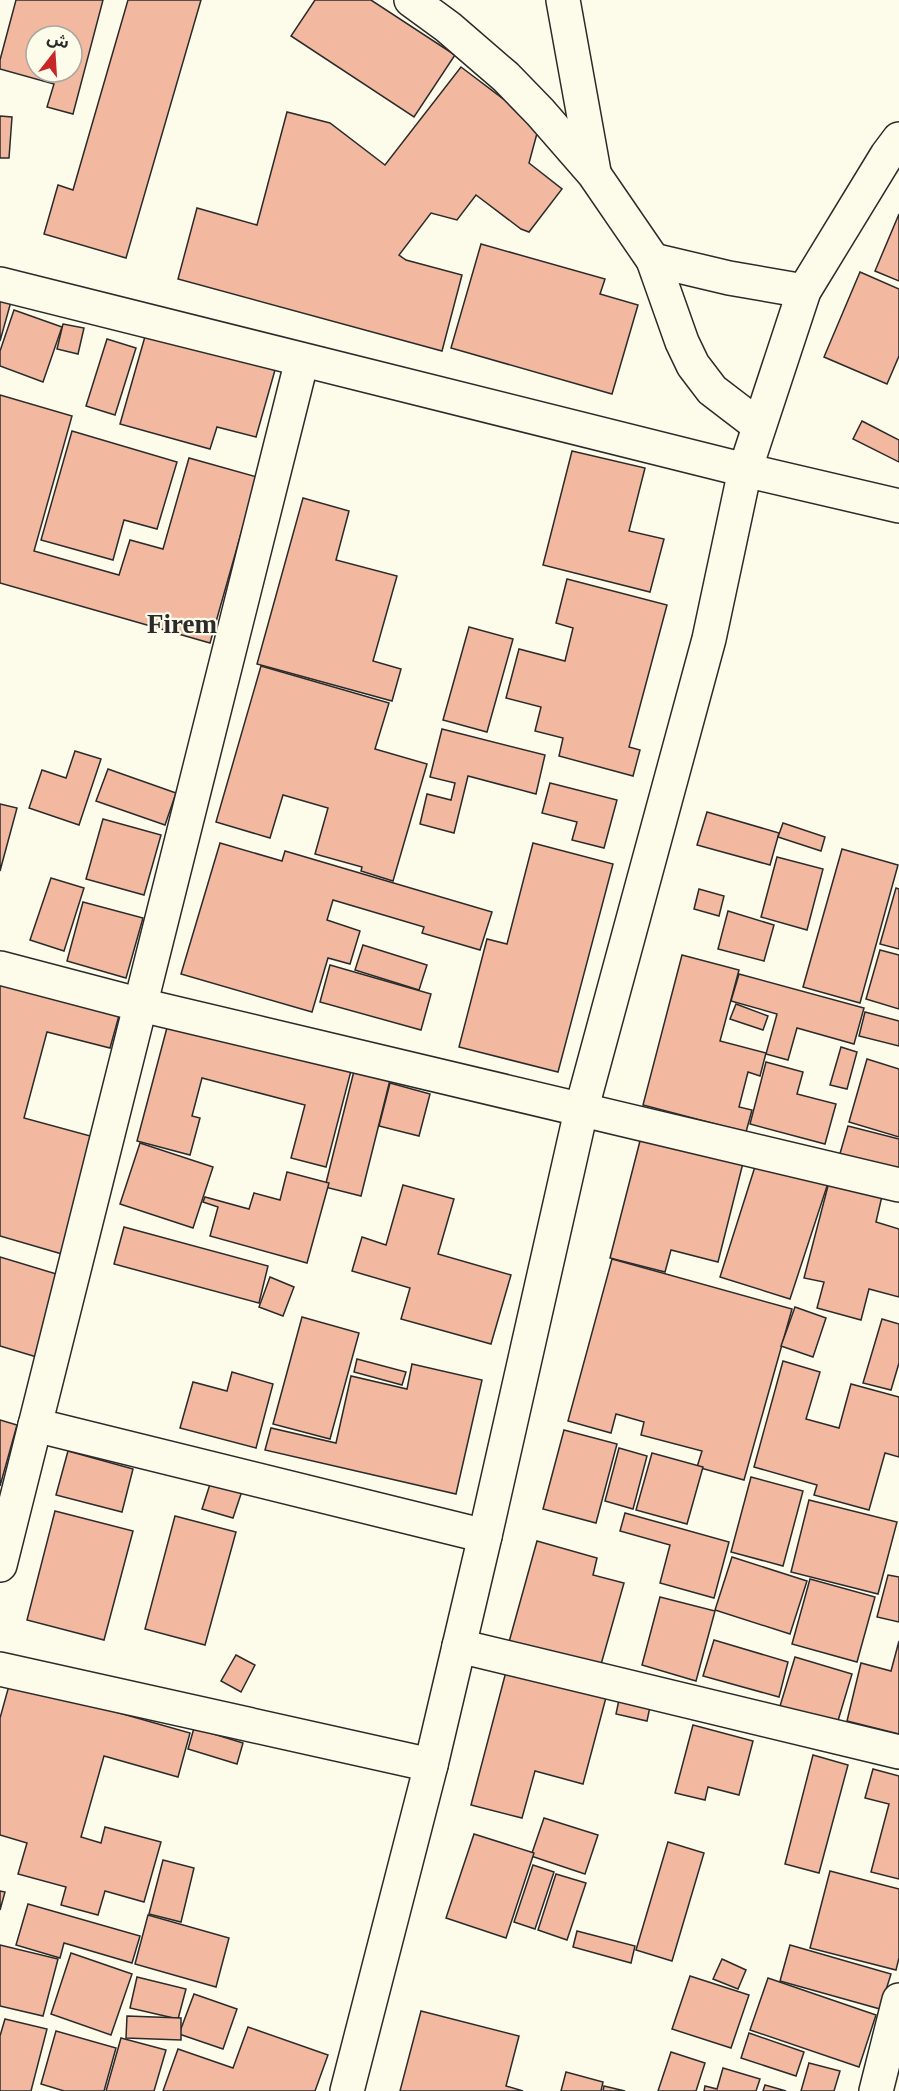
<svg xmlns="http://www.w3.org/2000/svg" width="899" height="2091" viewBox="0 0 899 2091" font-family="'Times New Roman','Noto Sans Arabic',serif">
<rect width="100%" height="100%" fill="#fdfbea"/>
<g fill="#f2b8a0" stroke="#2b2b2b" stroke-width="1.5" fill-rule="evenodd">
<path d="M16,0H103L73,114L47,107L54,84L0,69V60ZM36,36H72V72H36Z"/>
<polygon points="128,0 201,0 126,258 44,234 58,185 73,190"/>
<polygon points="315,0 371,0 455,55 414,117 291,36"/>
<polygon points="461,67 539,126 529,163 562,189 529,232 521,229 476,195 457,220 431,213 399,255 406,260 462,275 442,351 178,279 197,208 257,225 287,112 330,123 385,165"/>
<polygon points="0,116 12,117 9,158 0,158"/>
<polygon points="899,214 899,281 875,271"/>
<polygon points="481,244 605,279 600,294 638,305 612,394 451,348"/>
<polygon points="860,272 899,289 899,356 887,384 824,357"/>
<polygon points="0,295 12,298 0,341"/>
<polygon points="14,310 62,327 43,382 0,366 0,351"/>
<polygon points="63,324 84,328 78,354 57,349"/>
<polygon points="146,333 275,370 256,437 217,427 210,449 120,424"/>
<polygon points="107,339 136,348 115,415 86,406"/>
<polygon points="0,395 72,416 34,551 119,575 130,540 163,549 189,458 257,477 210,643 0,583"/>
<polygon points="862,421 899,440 899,462 853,439"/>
<polygon points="72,431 177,462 157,529 124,520 113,560 41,540"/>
<polygon points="572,451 645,468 629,531 664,539 650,592 543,565"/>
<polygon points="303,498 349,511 336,560 397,576 373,661 401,669 392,701 257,664"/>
<polygon points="567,579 667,605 629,747 640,750 633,776 559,756 563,738 535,731 541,707 506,698 519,649 565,661 573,628 556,623"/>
<polygon points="469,627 513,639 487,732 443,720"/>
<polygon points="261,666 389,703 375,749 427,764 393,881 361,871 362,867 315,854 328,808 283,795 270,838 216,822"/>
<polygon points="442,729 545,755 536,794 468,776 454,833 420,824 427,794 451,800 455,783 430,777"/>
<polygon points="75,751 101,759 79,825 29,808 42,770 66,778"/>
<polygon points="108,769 176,793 165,825 96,801"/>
<polygon points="550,783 617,800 604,848 572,840 577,822 542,813"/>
<polygon points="0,804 17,808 0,871"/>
<polygon points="707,812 779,833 770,865 697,845"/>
<polygon points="103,819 161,835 144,895 86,879"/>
<polygon points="783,823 825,837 821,851 778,837"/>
<polygon points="220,843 282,861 285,851 492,912 480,950 422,933 424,927 333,900 327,920 360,931 350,964 328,958 312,1012 181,974"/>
<polygon points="533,843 613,864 558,1072 459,1047 487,939 507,944"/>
<polygon points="842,849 898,865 860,1003 803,987"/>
<polygon points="777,857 823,869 807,930 761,917"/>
<polygon points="51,878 84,888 64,951 30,940"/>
<polygon points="896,888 899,889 899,949 880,944"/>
<polygon points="699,889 724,896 719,916 694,909"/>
<polygon points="83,902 143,918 126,978 67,961"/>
<polygon points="728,911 774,925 764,961 718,949"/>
<polygon points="363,945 427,965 419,990 355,970"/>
<polygon points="880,950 899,955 899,1009 866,999"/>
<polygon points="682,955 739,970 720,1041 766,1053 760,1076 748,1072 739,1107 752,1110 746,1132 643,1105"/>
<polygon points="330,965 431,994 421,1030 320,1002"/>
<polygon points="739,974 864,1008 854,1044 797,1028 788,1060 766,1054 777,1014 731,1001"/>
<polygon points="0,979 120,1012 110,1048 47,1032 24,1118 94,1137 62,1254 0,1236"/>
<polygon points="736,1004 768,1016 763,1030 730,1019"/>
<polygon points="865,1012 899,1021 899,1046 859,1036"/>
<polygon points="169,1020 352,1067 326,1167 291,1158 305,1105 202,1078 192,1116 200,1118 190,1155 137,1141"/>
<polygon points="841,1047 857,1052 847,1089 830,1085"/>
<polygon points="867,1059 899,1069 899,1137 849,1122"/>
<polygon points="766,1062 803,1072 797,1094 836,1104 825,1144 750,1124"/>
<polygon points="354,1071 390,1080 361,1196 325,1187"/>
<polygon points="390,1083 430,1094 419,1136 379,1126"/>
<polygon points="848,1126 899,1139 899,1173 839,1157"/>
<polygon points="641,1137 743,1163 718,1262 671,1250 665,1272 610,1258"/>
<polygon points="140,1143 213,1167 193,1228 120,1204"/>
<polygon points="759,1154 830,1177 790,1299 720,1277"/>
<polygon points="287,1172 329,1183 307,1263 210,1236 218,1207 203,1202 205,1197 249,1209 254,1193 280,1200"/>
<polygon points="829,1182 882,1196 876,1222 899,1229 899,1297 869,1289 861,1320 817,1308 824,1282 804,1278"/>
<polygon points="403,1185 454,1199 438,1254 511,1275 491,1344 401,1319 410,1288 352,1271 362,1237 386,1245"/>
<polygon points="124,1227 268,1266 259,1303 114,1264"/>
<polygon points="0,1257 63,1276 40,1358 0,1346"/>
<polygon points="612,1259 792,1309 744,1480 697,1467 702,1451 641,1435 644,1422 616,1414 611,1433 568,1421"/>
<polygon points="270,1277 294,1287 283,1316 259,1307"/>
<polygon points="795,1307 826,1318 813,1357 781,1346"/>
<polygon points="302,1317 359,1333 330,1439 273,1424"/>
<polygon points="882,1319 899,1324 899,1363 891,1390 863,1383"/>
<polygon points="357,1359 406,1372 402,1385 354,1372"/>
<polygon points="783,1361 820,1372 806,1419 839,1428 851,1384 899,1397 899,1457 885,1453 869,1510 814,1495 817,1485 754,1467"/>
<polygon points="412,1364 482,1380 456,1494 265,1450 271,1428 336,1443 351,1376 407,1389"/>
<polygon points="232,1372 273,1384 256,1448 180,1428 193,1382 227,1391"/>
<polygon points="0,1420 17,1425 0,1486"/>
<polygon points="564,1430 617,1444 596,1523 543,1509"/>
<polygon points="619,1448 647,1456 633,1509 605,1501"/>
<polygon points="68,1451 133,1469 122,1512 56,1495"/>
<polygon points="652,1453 703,1467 687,1524 636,1510"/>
<polygon points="751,1477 803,1491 783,1566 731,1552"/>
<polygon points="212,1478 243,1488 233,1518 202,1509"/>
<polygon points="809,1500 897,1522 878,1594 791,1572"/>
<polygon points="55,1511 133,1531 104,1640 27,1620"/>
<polygon points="625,1513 729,1542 714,1598 660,1583 670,1545 620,1531"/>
<polygon points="175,1516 236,1532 205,1645 145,1629"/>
<polygon points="537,1541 597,1558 593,1575 624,1583 600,1668 509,1642"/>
<polygon points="732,1557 807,1581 790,1634 715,1610"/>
<polygon points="888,1575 899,1577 899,1622 877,1617"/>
<polygon points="810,1579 875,1597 857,1662 792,1644"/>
<polygon points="660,1597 715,1611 696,1681 642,1665"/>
<polygon points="714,1640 788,1662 779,1697 703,1676"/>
<polygon points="899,1641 899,1734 847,1721 861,1663 891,1671"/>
<polygon points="236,1655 255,1665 241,1692 221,1681"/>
<polygon points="795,1657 852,1674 837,1724 780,1706"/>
<polygon points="508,1664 608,1690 583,1784 535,1771 522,1818 471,1805"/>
<polygon points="10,1682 190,1733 178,1777 104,1756 81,1837 101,1843 105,1827 161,1842 144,1902 105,1891 98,1915 61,1905 66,1887 18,1874 27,1843 0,1835 0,1718"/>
<polygon points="620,1695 651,1702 647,1721 616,1714"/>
<polygon points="693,1725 753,1741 739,1795 708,1787 705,1800 675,1793"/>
<polygon points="194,1728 243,1743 237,1764 188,1749"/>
<polygon points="813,1755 848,1765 819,1873 785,1864"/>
<polygon points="873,1769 899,1776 899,1879 871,1872 889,1804 865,1798"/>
<polygon points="544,1818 598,1835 585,1874 531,1856"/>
<polygon points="474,1834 534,1853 506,1938 446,1918"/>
<polygon points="668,1842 704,1853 672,1961 636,1950"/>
<polygon points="163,1860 194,1868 181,1922 149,1914"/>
<polygon points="533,1865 554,1872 535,1929 514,1922"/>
<polygon points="830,1871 899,1889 899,1958 896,1970 810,1948"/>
<polygon points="556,1874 586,1883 567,1940 538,1930"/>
<polygon points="0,1891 5,1892 0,1910"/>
<polygon points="28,1904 140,1936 132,1963 64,1943 60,1958 16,1945"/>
<polygon points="148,1915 229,1938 216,1987 135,1964"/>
<polygon points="577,1931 635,1946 631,1963 573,1947"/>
<polygon points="0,1945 58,1959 43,2016 0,2006"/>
<polygon points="790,1945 891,1974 880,2009 780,1981"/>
<polygon points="71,1953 132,1974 111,2035 51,2014"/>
<polygon points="722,1959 746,1970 738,1989 713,1979"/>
<polygon points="690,1976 749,1995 731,2048 672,2029"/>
<polygon points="137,1977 186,1989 178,2019 130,2008"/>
<polygon points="768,1978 876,2015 859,2067 750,2030"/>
<polygon points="194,1994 237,2009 223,2049 179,2034"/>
<polygon points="421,2011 519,2036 506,2086 523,2091 400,2091"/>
<polygon points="127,2016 181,2018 181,2040 126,2038"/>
<polygon points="5,2019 47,2029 31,2091 0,2091 0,2036"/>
<polygon points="248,2027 328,2055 315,2091 163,2091 178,2049 233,2068"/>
<polygon points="56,2031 116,2048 104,2091 64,2091 41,2084"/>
<polygon points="749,2033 804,2052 796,2076 741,2058"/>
<polygon points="121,2038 166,2050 154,2091 106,2091"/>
<polygon points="671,2052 705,2063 696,2091 658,2091"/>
<polygon points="809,2063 840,2071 834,2091 801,2091"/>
<polygon points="723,2068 760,2079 756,2091 704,2091 705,2086 717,2089"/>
<polygon points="566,2072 603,2082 601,2091 561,2091"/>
<polygon points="765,2085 786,2091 763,2091"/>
<polygon points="604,2086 625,2091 603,2091"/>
</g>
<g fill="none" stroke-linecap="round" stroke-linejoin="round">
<g stroke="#2b2b2b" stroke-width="36">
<g id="minor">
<polyline points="411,0 448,27 506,77 540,112 594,174 653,260 682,342 693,365 712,390 759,426"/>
<polyline points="563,0 594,172"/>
<polyline points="653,260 729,278 804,291"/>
<polyline points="0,284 745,470 899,506"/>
<polyline points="0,968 141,1005 899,1185"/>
<polyline points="35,1425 485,1536"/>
<polyline points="0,1565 302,360"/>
<polyline points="459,1646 899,1752"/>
<polyline points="0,1669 431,1765"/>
<polyline points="876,2091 899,2000"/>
</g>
</g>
<g stroke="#2b2b2b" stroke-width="36">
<polyline id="secondary" points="347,2091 431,1765 485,1536 581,1111 709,639 745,470 804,291 887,155 899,139"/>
</g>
<use href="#minor" stroke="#fdfbea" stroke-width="33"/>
<use href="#secondary" stroke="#fdfbea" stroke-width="33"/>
</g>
<g text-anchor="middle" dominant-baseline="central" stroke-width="4.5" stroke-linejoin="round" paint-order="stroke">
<g font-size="27" font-weight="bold" fill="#2b2b2b" stroke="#fdfbea">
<text x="182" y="624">Firem</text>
</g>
</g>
<g transform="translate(54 54) rotate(17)"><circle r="28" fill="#fdfbea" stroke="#a9a89e" stroke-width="1.5"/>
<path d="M0-4.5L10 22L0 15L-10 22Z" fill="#c62828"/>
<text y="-9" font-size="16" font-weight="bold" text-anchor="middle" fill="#2b2b2b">ش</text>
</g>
</svg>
